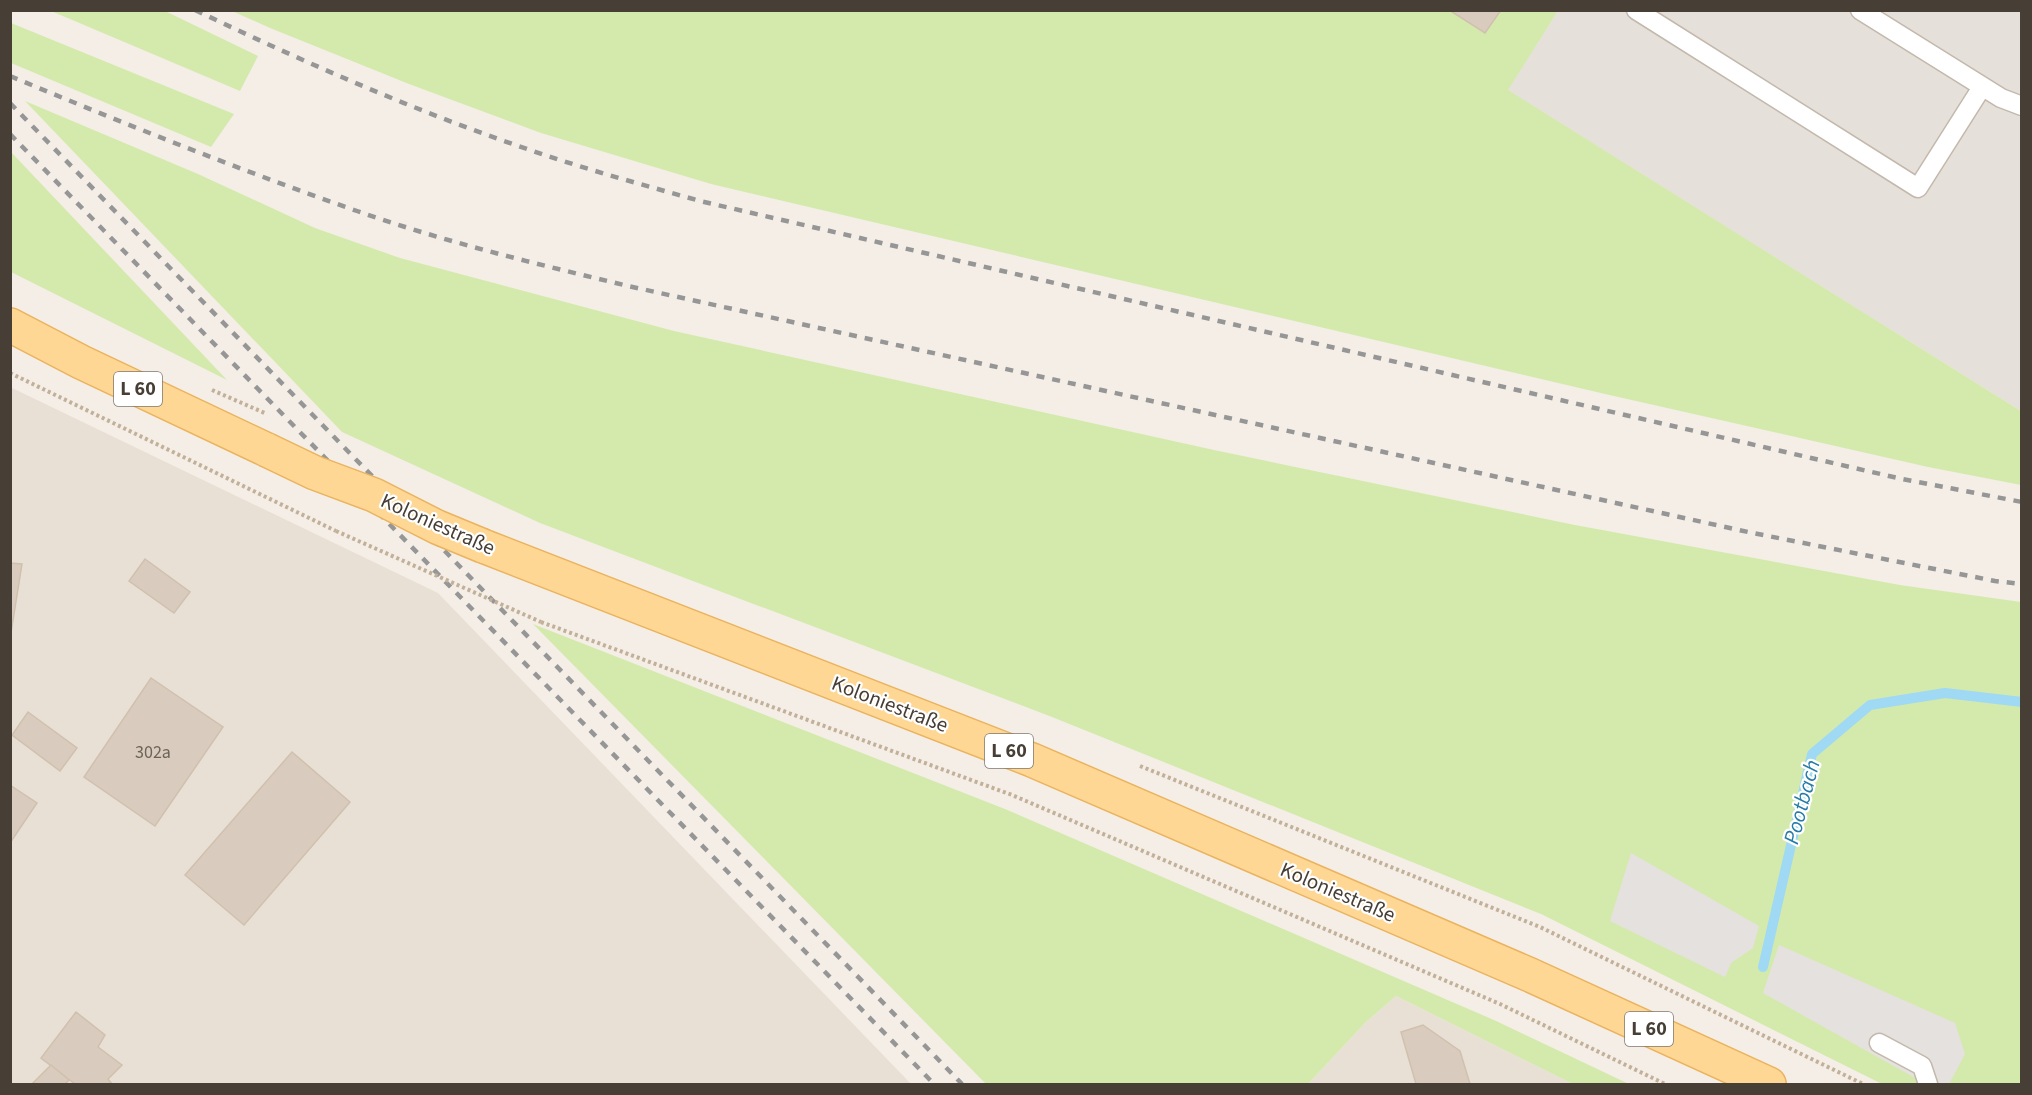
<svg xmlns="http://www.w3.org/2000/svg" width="2032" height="1095" viewBox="0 0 2032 1095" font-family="'Source Sans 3',sans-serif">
<rect width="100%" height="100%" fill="#f4eee6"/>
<g fill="#e8e0d4">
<polygon points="10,387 438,593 911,1084 11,1084"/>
<polygon points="1396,996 1573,1084 1308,1084 1366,1022"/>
</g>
<polygon fill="#e6e0db" points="1558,11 2021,11 2021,411 1507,90"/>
<g fill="#d4eaad">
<polygon points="51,11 165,11 258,56 240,91"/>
<polygon points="232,11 1558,11 1508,90 2021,411 2021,485 1928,467 1605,394 711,184 541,133 409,84 270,28"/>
<polygon points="11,23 234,114 211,147 11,63"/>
<polygon points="25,101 198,174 315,228 400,258 674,331 1214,450 1575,525 1900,585 2021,602 2021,1084 1882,1084 1541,914 1052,717 540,523 342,432"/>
<polygon points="11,152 227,380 11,272"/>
<polygon points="533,624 1005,809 1494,1020 1629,1084 1573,1084 1396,996 1366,1022 1308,1084 986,1084"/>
</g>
<g fill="#e5e1de">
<polygon points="1631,853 1759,926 1753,948 1731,963 1725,977 1610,921"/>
<polygon points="1779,945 1955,1023 1965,1054 1949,1084 1926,1084 1763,993"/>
</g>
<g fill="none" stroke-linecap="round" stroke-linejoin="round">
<polyline stroke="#9fd9f4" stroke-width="10" points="1763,967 1812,754 1870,705 1945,693 2022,702"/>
</g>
<g fill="#d9ccbe" stroke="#d1c0ae" stroke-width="1.5">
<polygon points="1449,10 1501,10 1485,33"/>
<polygon points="145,559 190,592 174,613 129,581"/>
<polygon points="10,563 22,564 10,639"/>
<polygon points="151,678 223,727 155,826 84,777"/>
<polygon points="28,712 77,748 60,771 12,735"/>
<polygon points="292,752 350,802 244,925 185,875"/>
<polygon points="10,785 37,803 10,843"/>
<polygon points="76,1012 105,1035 98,1047 122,1065 108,1079 112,1084 75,1084 41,1058"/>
<polygon points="1423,1025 1460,1051 1470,1084 1416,1084 1401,1032"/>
<polygon points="51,1065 69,1080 65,1084 32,1084"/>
</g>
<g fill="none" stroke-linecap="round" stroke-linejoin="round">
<g stroke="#c3b8ab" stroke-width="21">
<g id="lane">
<polyline points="1636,10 1918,188 1982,87"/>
<polyline points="1860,10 2001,98 2022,106"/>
<polyline points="1879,1043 1922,1066 1928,1084"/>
</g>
</g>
<g stroke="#eab35e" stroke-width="36">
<g id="primary">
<polyline points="10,325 81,362 267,450"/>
<polyline points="483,546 1032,760 1528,974 1769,1084"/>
</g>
</g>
<g stroke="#c2b099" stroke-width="4" stroke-dasharray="3 3" stroke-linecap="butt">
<polyline points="10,373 336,531"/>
<polyline points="541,622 1012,795 1500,1004 1665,1084"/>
<polyline points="1140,766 1540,927 1863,1084"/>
</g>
<use href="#lane" stroke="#fff" stroke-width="18"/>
<use href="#primary" stroke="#ffd794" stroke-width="33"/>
<g stroke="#969696" stroke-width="4.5" stroke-dasharray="8 8" stroke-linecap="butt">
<path d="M195,10C306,63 417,112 533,151C588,170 644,185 700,201L1902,479L2022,502"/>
<path d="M10,76C125,124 240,170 357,211C445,242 537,264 628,286L1748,532L1995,581L2022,584"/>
<polyline points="10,103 962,1084"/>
<polyline points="10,134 934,1084"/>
</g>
<g stroke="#eab35e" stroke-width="36" stroke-linecap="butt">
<polyline id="primary-bridge" points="267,450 315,473 374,495 437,527 483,546"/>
</g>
<g stroke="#c2b099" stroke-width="4" stroke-dasharray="3 3" stroke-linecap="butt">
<polyline points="212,390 267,414"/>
<polyline points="336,531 541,622"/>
</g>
<use href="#primary-bridge" stroke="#ffd794" stroke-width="33"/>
</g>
<g text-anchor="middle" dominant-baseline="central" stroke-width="4.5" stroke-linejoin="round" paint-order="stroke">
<g font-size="18" fill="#6c6257">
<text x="153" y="752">302a</text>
</g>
<g fill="#fff" stroke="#7e7872" stroke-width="1.5">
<rect x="114" y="372" width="48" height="34" rx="4.5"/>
<rect x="985" y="734" width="48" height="34" rx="4.5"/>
<rect x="1625" y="1012" width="48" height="34" rx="4.5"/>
</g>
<g font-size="20" font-weight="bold" fill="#473e35">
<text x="138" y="389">L 60</text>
<text x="1009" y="751">L 60</text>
<text x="1649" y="1029">L 60</text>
</g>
<g font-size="21" fill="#473e35" stroke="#fff">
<text transform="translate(438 524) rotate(24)">Koloniestraße</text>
<text transform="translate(890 704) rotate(21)">Koloniestraße</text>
<text transform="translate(1338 892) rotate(23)">Koloniestraße</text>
</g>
<g font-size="22" font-style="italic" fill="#267ca7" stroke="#fff">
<text transform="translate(1802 802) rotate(-75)">Pootbach</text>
</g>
</g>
<rect width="2032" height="1095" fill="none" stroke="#473e35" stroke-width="24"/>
</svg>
